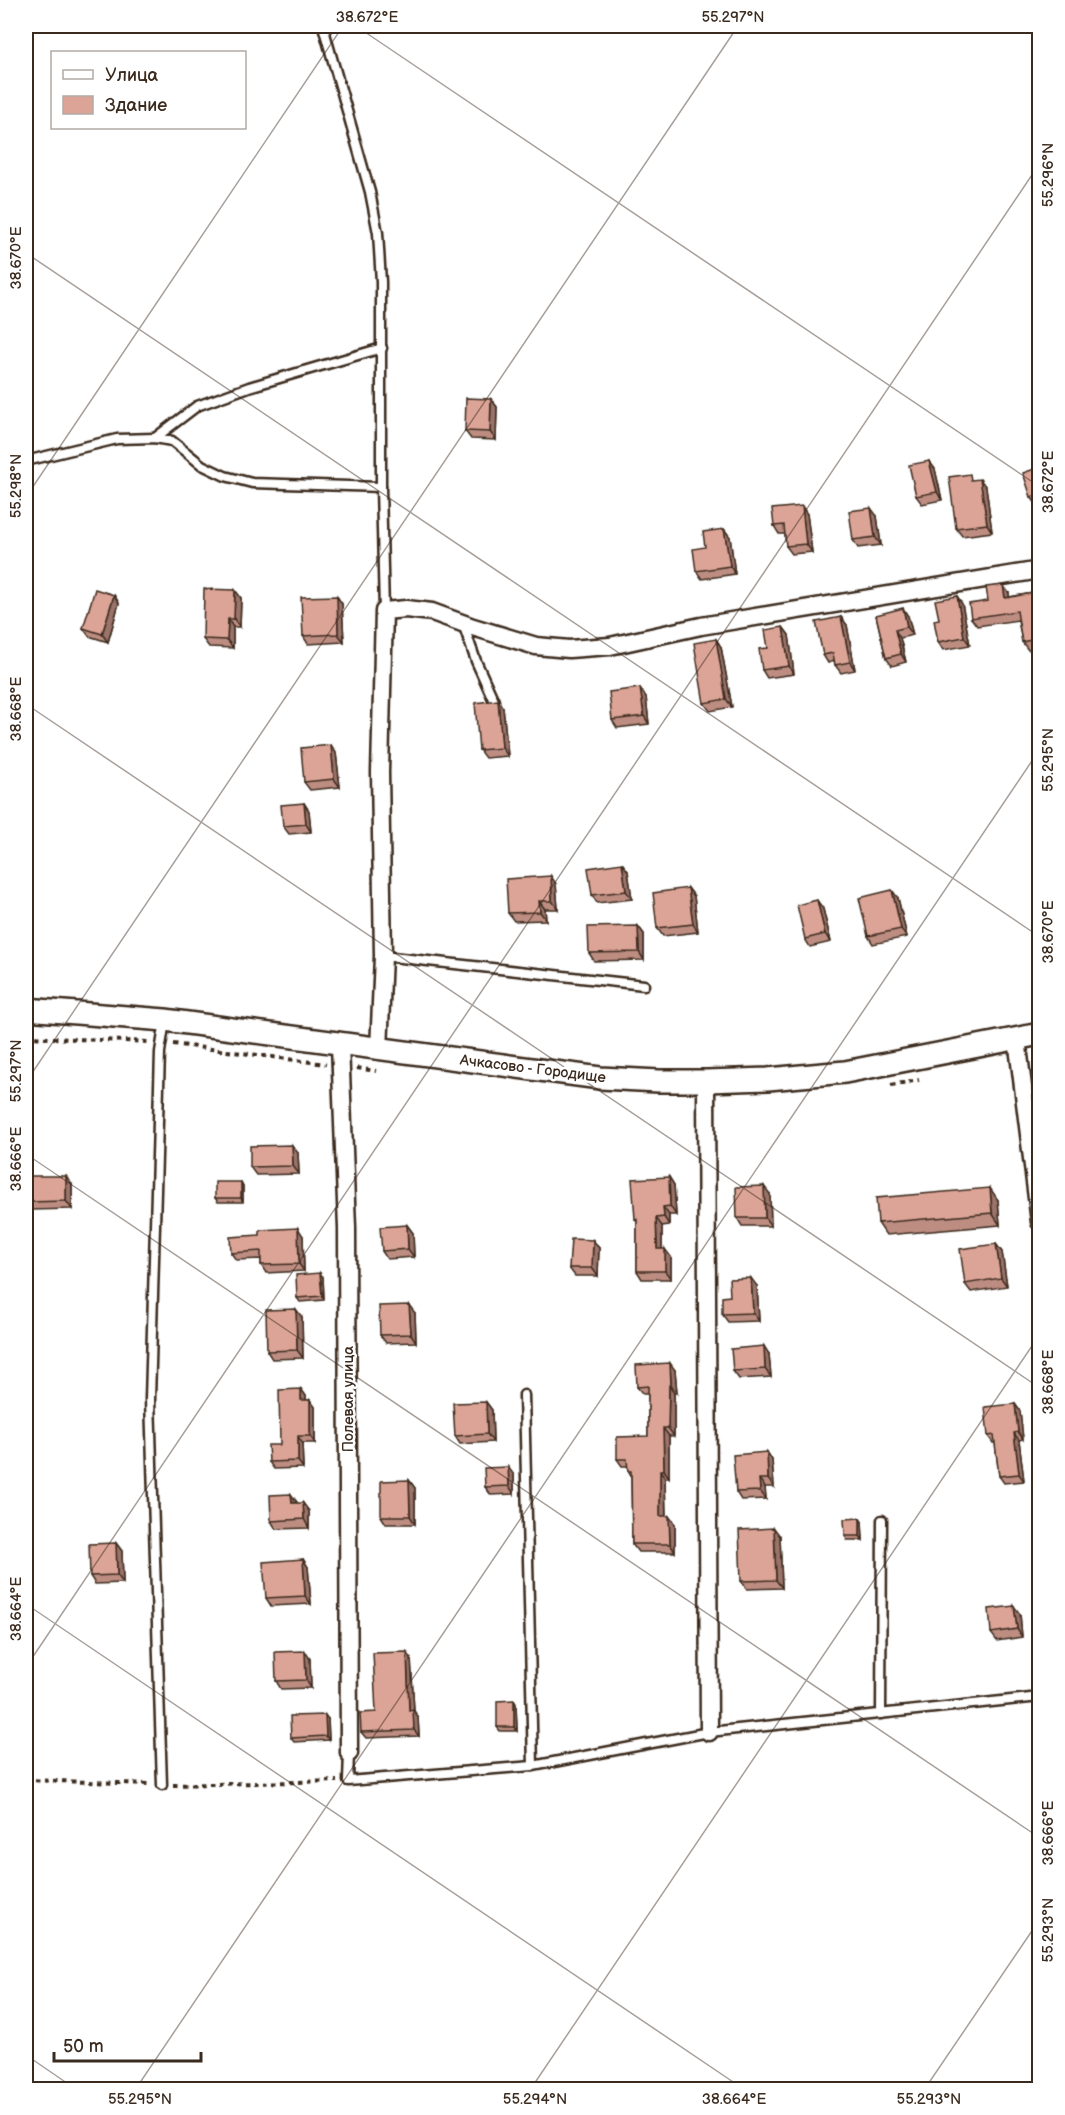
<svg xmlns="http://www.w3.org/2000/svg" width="1065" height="2115" viewBox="0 0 1065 2115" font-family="'Balsamiq Sans',sans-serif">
<rect width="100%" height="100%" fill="#fff"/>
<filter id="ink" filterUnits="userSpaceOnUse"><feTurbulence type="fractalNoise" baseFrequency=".0167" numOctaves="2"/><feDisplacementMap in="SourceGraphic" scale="12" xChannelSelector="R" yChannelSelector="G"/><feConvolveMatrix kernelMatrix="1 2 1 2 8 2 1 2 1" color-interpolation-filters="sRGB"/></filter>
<g filter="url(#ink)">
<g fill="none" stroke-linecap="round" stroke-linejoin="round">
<g stroke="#3b2a1e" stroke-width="13">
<g id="service">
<polyline points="323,26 370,192 378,233 381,282 381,487 384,611"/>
<polyline points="155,438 197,406 249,387 382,348"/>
<polyline points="26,461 117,439 155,438 172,441 202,465 225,476 252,483 381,487"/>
<polyline points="463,624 476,661 494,701"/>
<polyline points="383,956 644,985"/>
<polyline points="524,1395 533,1766"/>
<polyline points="881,1714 882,1520"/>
<polyline points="349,1753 348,1781 533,1766 709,1732 1040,1697"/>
<polyline points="162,1785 150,1399 160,1052 165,1021"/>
</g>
</g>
<g stroke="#3b2a1e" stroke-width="21">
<g id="minor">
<polyline points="1017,1039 1040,1222"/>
<polyline points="340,1045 347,1228 349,1753"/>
<polyline points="379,1050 383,956 380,772 384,611 406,609 432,612 473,627 536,646 569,649 610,646 701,626 1040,570"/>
<polyline points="706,1081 709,1732"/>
</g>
</g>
<g stroke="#3b2a1e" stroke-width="26">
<polyline id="tertiary" points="26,1009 165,1020 600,1078 659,1081 706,1081 768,1079 845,1072 1040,1034"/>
</g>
<g stroke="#3b2a1e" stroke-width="4" stroke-dasharray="4.5 4.5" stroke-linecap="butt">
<polyline points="26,1037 150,1042"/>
<polyline points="173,1044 326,1064"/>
<polyline points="357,1068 376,1071"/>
<polyline points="891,1085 919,1080"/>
<polyline points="26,1780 151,1784"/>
<polyline points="173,1785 337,1781"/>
</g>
<use href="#service" stroke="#fff" stroke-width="8"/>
<use href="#minor" stroke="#fff" stroke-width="16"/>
<use href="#tertiary" stroke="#fff" stroke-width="21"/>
</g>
<g fill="#bd8d82" stroke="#3b2a1e" stroke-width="1.5">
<polygon points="491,399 497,407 496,440 471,439 465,431"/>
<polygon points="929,461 935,469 942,500 922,504 916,496"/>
<polygon points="1040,467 1040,504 1037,505 1031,497"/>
<polygon points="974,480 986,487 992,532 962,536 956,528"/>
<polygon points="807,514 812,552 792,554 786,546 785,534 779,534 774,526"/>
<polygon points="877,516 881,545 858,548 853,540"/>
<polygon points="724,529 730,537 735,574 702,579 696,571 705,547"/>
<polygon points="235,590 241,598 240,627 233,627 233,648 209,647 203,639"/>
<polygon points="1038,592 1040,594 1040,648 1028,650 1022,642 1018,620 977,626 971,618 988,601 1009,593 1009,597"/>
<polygon points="114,595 119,603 108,642 89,636 83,628"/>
<polygon points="957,596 962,604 970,645 943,650 938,642 939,619"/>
<polygon points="342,604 344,642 308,644 303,636"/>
<polygon points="876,615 908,616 913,635 900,638 906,662 892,666 886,658"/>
<polygon points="841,617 847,625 855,670 841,673 835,665 834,661 828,663 823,655"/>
<polygon points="783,627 789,635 794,674 767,678 762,670 768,648"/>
<polygon points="716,639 721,647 732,707 710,711 704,703"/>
<polygon points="640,688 646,697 649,724 617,728 612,720"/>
<polygon points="503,708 508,756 485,758 479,750"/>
<polygon points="331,745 336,753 340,787 310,790 304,782"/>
<polygon points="304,803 309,811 311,832 289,834 283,826"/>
<polygon points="622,863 628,871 632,899 597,903 592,895"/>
<polygon points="556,884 558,909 545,909 546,920 514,921 508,913"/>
<polygon points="688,888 694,896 698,932 663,936 657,928"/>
<polygon points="898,898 907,937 873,944 868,936"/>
<polygon points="823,909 831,942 810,947 805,939"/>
<polygon points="638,926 644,934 644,960 594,961 589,953"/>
<polygon points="298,1153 299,1174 256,1175 250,1167"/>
<polygon points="66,1176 72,1184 72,1209 32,1210 27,1202"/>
<polygon points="669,1177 674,1185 676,1215 669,1215 669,1225 662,1226 662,1249 671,1257 671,1279 642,1279 637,1271 637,1222 635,1219"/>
<polygon points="241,1182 243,1186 243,1202 218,1202 215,1198"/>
<polygon points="770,1194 771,1226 742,1226 737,1218"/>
<polygon points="998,1200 1000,1225 886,1235 878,1223"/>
<polygon points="407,1225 413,1233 414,1257 387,1259 382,1251"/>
<polygon points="260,1235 303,1236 304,1271 266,1273 261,1265 261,1259 236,1260 231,1253"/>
<polygon points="593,1240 599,1248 598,1276 575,1276 569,1268"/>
<polygon points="996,1244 1002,1252 1007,1286 971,1292 965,1284"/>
<polygon points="323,1277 324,1300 300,1302 297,1298"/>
<polygon points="757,1286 759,1321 728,1322 722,1314 730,1296"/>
<polygon points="415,1313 416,1342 386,1343 380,1335"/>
<polygon points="302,1317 303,1358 272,1359 267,1351"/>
<polygon points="769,1354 771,1377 739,1379 733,1371"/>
<polygon points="675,1370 677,1393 674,1393 674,1436 669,1436 669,1478 665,1478 666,1516 675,1524 675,1552 638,1552 632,1544 631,1476 628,1471 628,1466 622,1466 617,1459 648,1436 648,1394 643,1394 637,1387"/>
<polygon points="301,1389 306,1396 306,1400 310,1400 315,1407 315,1443 302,1443 303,1468 274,1469 269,1462 280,1445"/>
<polygon points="486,1402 492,1410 493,1442 460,1444 455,1436"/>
<polygon points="1015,1404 1020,1411 1023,1439 1019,1440 1024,1481 1004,1483 999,1476 995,1442 993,1443 988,1436"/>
<polygon points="767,1452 772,1460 774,1487 765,1487 766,1499 741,1500 736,1492"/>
<polygon points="514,1475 514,1494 491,1495 485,1487"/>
<polygon points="409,1480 415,1488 415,1524 386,1524 381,1516"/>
<polygon points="297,1503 309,1511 309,1528 276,1529 271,1521"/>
<polygon points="862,1522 863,1540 847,1540 845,1536"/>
<polygon points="780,1536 782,1588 747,1589 741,1581"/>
<polygon points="116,1543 122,1551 123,1583 95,1584 90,1576"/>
<polygon points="303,1559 308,1567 311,1604 271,1606 266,1598"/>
<polygon points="1020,1614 1022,1637 997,1641 991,1633"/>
<polygon points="411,1658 414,1711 418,1717 419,1736 366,1738 361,1732 376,1712"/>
<polygon points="310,1659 311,1688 281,1689 276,1681"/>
<polygon points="514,1700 516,1704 517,1731 500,1731 497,1727"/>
<polygon points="328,1719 329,1740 294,1742 291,1738"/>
</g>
<g fill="#9a736a" stroke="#3b2a1e" stroke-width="1.5">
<polygon points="491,399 497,407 496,440 490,432"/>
<polygon points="929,461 935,469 942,500 937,492"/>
<polygon points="980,479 986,487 992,532 987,524"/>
<polygon points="802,506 807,514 812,552 806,544"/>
<polygon points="871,508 877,516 881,545 875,537"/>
<polygon points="724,529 730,537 735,574 730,566"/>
<polygon points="1003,585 1009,593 1010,606 1005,598"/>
<polygon points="235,590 241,598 240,627 234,619"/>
<polygon points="114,595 119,603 108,642 102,634"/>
<polygon points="337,596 342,604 344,642 338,634"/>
<polygon points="957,596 962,604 970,645 964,637"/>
<polygon points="903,608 908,616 913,635 907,627"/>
<polygon points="841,617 847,625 855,670 850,662"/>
<polygon points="228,619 233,627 233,648 227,640"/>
<polygon points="783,627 789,635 794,674 789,666"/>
<polygon points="895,630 900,638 906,662 901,654"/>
<polygon points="716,639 721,647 732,707 726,699"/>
<polygon points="640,688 646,697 649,724 644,716"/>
<polygon points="498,700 503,708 508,756 502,748"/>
<polygon points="331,745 336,753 340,787 334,779"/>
<polygon points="304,803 309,811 311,832 306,824"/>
<polygon points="622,863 628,871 632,899 626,891"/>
<polygon points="551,876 556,884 558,909 552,901"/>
<polygon points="688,888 694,896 698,932 693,924"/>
<polygon points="892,890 898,898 907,937 901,929"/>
<polygon points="817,900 823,909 831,942 825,934"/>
<polygon points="539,901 545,909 546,920 540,912"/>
<polygon points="638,926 644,934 644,960 639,952"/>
<polygon points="292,1145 298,1153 299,1174 293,1166"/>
<polygon points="66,1176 72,1184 72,1209 66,1201"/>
<polygon points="669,1177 674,1185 676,1215 670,1206"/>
<polygon points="241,1182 243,1186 243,1202 241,1198"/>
<polygon points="764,1186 770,1194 771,1226 765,1218"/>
<polygon points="990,1188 998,1200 1000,1225 992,1213"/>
<polygon points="663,1207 669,1215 669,1225 664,1217"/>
<polygon points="656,1218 662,1226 662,1257 657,1249"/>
<polygon points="407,1225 413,1233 414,1257 408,1249"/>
<polygon points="298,1228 303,1236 304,1271 299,1264"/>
<polygon points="593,1240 599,1248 598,1276 592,1268"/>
<polygon points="996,1244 1002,1252 1007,1286 1001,1278"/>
<polygon points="665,1249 671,1257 671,1279 665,1271"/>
<polygon points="320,1273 323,1277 324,1300 322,1296"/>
<polygon points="751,1278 757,1286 759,1321 753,1313"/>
<polygon points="409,1305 415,1313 416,1342 411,1334"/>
<polygon points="296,1309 302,1317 303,1358 297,1350"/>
<polygon points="764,1346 769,1354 771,1377 765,1369"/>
<polygon points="670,1363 675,1370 677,1393 671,1385"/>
<polygon points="669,1385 674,1393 674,1436 668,1428"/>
<polygon points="301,1389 306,1396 306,1407 301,1400"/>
<polygon points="310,1400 315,1407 315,1443 310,1436"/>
<polygon points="486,1402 492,1410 493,1442 487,1434"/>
<polygon points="1015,1404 1020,1411 1023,1439 1018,1432"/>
<polygon points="663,1428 669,1436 669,1478 664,1470"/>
<polygon points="1014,1433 1019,1440 1024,1481 1019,1474"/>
<polygon points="298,1436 302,1443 303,1468 298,1461"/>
<polygon points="767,1452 772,1460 774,1487 768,1479"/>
<polygon points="508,1467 514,1475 514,1494 509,1486"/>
<polygon points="660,1470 665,1478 666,1524 660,1516"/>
<polygon points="759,1479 765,1487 766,1499 760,1491"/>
<polygon points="409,1480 415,1488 415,1524 410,1516"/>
<polygon points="291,1494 297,1502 292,1503"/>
<polygon points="303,1503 309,1511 309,1528 304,1519"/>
<polygon points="669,1516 675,1524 675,1552 670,1544"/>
<polygon points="860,1518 862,1522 863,1540 860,1536"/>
<polygon points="774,1528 780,1536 782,1588 776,1580"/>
<polygon points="116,1543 122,1551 123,1583 117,1575"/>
<polygon points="303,1559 308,1567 311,1604 305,1596"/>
<polygon points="1014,1606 1020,1614 1022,1637 1017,1629"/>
<polygon points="305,1651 310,1659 311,1688 306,1680"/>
<polygon points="407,1652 411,1658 414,1711 418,1717 419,1736 414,1730 409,1711"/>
<polygon points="514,1700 516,1704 517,1731 514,1727"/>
<polygon points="325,1715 328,1719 329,1740 326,1736"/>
</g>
<g fill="#dca497" stroke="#3b2a1e" stroke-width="1.5">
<polygon points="466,398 491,399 490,432 465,431"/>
<polygon points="929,461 937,492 916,496 909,465"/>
<polygon points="1040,467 1040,494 1031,497 1023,473"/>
<polygon points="970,474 971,480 980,479 987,524 956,528 949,477"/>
<polygon points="802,506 806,544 786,546 784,525 774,526 772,509"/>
<polygon points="871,508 875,537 853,540 849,511"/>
<polygon points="724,529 730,566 696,571 693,549 705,547 703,532"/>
<polygon points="1003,585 1005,598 1038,592 1040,598 1040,638 1022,642 1017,611 971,618 969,604 988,601 986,587"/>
<polygon points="95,589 114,595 102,634 83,628"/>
<polygon points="204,589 235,590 234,619 228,619 227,640 203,639"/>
<polygon points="337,596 338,634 303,636 301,597"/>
<polygon points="957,596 964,637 938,642 934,620 939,619 935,600"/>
<polygon points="903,608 907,627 895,630 901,654 886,658 876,615"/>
<polygon points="841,617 850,662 835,665 833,653 823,655 816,622"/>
<polygon points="783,627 789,666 762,670 759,649 768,648 765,630"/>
<polygon points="716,639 726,699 704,703 694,643"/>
<polygon points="640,688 644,716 612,720 609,692"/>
<polygon points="498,700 502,748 479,750 475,703"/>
<polygon points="331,745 334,779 304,782 301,748"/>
<polygon points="304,803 306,824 283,826 281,805"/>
<polygon points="622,863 626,891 592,895 588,868"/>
<polygon points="551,876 552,901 539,901 540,912 508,913 506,879"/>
<polygon points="688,888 693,924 657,928 653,893"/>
<polygon points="892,890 901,929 868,936 859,898"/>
<polygon points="817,900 825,934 805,939 797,905"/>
<polygon points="638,926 639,952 589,953 588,927"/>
<polygon points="292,1145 293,1166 250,1167 250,1146"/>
<polygon points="26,1176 66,1176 66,1201 27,1202"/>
<polygon points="669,1177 670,1206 663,1207 664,1217 656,1218 657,1249 665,1249 665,1271 637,1271 637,1219 635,1219 632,1179"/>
<rect x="215" y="1182" width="26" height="16"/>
<polygon points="764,1186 765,1218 737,1218 736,1187"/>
<polygon points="990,1188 992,1213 878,1223 876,1198"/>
<polygon points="407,1225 408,1249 382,1251 380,1227"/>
<polygon points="298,1228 299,1264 261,1265 261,1251 231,1253 230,1237 260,1235 260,1230"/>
<polygon points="571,1239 593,1240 592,1268 569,1268"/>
<polygon points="996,1244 1001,1278 965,1284 960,1249"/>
<polygon points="320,1273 322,1296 297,1298 296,1275"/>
<polygon points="751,1278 753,1313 722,1314 722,1297 730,1296 729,1279"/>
<polygon points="409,1305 411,1334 380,1335 379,1306"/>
<polygon points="296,1309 297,1350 267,1351 266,1310"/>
<polygon points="764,1346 765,1369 733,1371 731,1349"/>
<polygon points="670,1363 671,1385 669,1385 668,1428 663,1428 664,1470 660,1470 660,1516 669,1516 670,1544 632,1544 631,1471 628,1471 627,1459 617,1459 617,1437 648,1436 648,1386 637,1387 636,1365"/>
<polygon points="301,1389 301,1400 310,1400 310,1436 298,1436 298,1461 269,1462 268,1445 280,1445 279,1390"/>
<polygon points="486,1402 487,1434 455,1436 453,1403"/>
<polygon points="1015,1404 1018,1432 1014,1433 1019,1474 999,1476 994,1435 988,1436 985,1407"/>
<polygon points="767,1452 768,1479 759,1479 760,1491 736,1492 733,1455"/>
<polygon points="508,1467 509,1486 485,1487 484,1468"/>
<polygon points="409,1480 410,1516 381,1516 381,1481"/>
<polygon points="291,1494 292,1503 303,1503 304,1519 271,1521 270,1495"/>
<polygon points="860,1518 860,1536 845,1536 844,1519"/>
<polygon points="774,1528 776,1580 741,1581 739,1530"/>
<polygon points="116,1543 117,1575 90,1576 89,1544"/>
<polygon points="303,1559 305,1596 266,1598 263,1562"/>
<polygon points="1014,1606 1017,1629 991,1633 989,1609"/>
<polygon points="305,1651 306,1680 276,1681 275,1652"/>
<polygon points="407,1652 409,1711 413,1710 414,1730 361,1732 360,1713 376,1712 373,1653"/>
<polygon points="514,1700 514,1727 497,1727 497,1701"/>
<polygon points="325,1715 326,1736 291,1738 290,1716"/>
</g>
</g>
<path fill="none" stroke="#3b2a1e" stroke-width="1.5" stroke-opacity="0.45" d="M356,26L1040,487M1023,26L1040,36M26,253L1040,937M26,497L343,26M26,704L1040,1388M26,1082L738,26M26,1154L1040,1838M26,1604L745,2090M26,1667L1040,163M26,2055L77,2090M135,2090L1040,749M530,2090L1040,1334M924,2090L1040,1919"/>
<g text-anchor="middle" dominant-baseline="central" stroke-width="5" stroke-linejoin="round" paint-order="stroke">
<g font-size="15" fill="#3b2a1e" stroke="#fff">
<text transform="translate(533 1069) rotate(7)">Ачкасово - Городище</text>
<text transform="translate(348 1399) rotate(-90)">Полевая улица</text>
</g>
</g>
<rect width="1065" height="2115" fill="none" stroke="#fff" stroke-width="66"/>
<rect x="51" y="51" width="195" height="78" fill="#ffffff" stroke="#b1aaa5" stroke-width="1.5"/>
<rect x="63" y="70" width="30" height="9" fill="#ffffff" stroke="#b1aaa5" stroke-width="1.5"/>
<text x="105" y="81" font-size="18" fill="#3b2a1e">Улица</text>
<rect x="63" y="96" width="30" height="18" fill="#dca497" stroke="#b1aaa5" stroke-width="1.5"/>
<text x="105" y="111" font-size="18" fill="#3b2a1e">Здание</text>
<path d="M54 2052v9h147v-9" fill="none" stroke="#3b2a1e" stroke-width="3"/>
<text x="63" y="2052" font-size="18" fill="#3b2a1e" stroke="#ffffff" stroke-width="4.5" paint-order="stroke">50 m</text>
<rect x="33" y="33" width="999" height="2049" fill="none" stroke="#3b2a1e" stroke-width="2"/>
<g font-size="15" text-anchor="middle" fill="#3b2a1e">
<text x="367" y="22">38.672°E</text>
<text x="733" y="22">55.297°N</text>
<text transform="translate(1048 175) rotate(-90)" y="5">55.296°N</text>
<text transform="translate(16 258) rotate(-90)" y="5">38.670°E</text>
<text transform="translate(1048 482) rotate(-90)" y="5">38.672°E</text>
<text transform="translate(16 486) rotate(-90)" y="5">55.298°N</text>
<text transform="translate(16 709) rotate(-90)" y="5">38.668°E</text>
<text transform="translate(1048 760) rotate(-90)" y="5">55.295°N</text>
<text transform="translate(1048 932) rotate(-90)" y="5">38.670°E</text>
<text transform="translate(16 1071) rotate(-90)" y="5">55.297°N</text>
<text transform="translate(16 1159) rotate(-90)" y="5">38.666°E</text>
<text transform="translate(1048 1382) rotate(-90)" y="5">38.668°E</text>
<text transform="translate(16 1609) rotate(-90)" y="5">38.664°E</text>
<text transform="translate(1048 1833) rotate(-90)" y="5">38.666°E</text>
<text transform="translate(1048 1930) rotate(-90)" y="5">55.293°N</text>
<text x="140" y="2104">55.295°N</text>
<text x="535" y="2104">55.294°N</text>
<text x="734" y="2104">38.664°E</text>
<text x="929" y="2104">55.293°N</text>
</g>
</svg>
